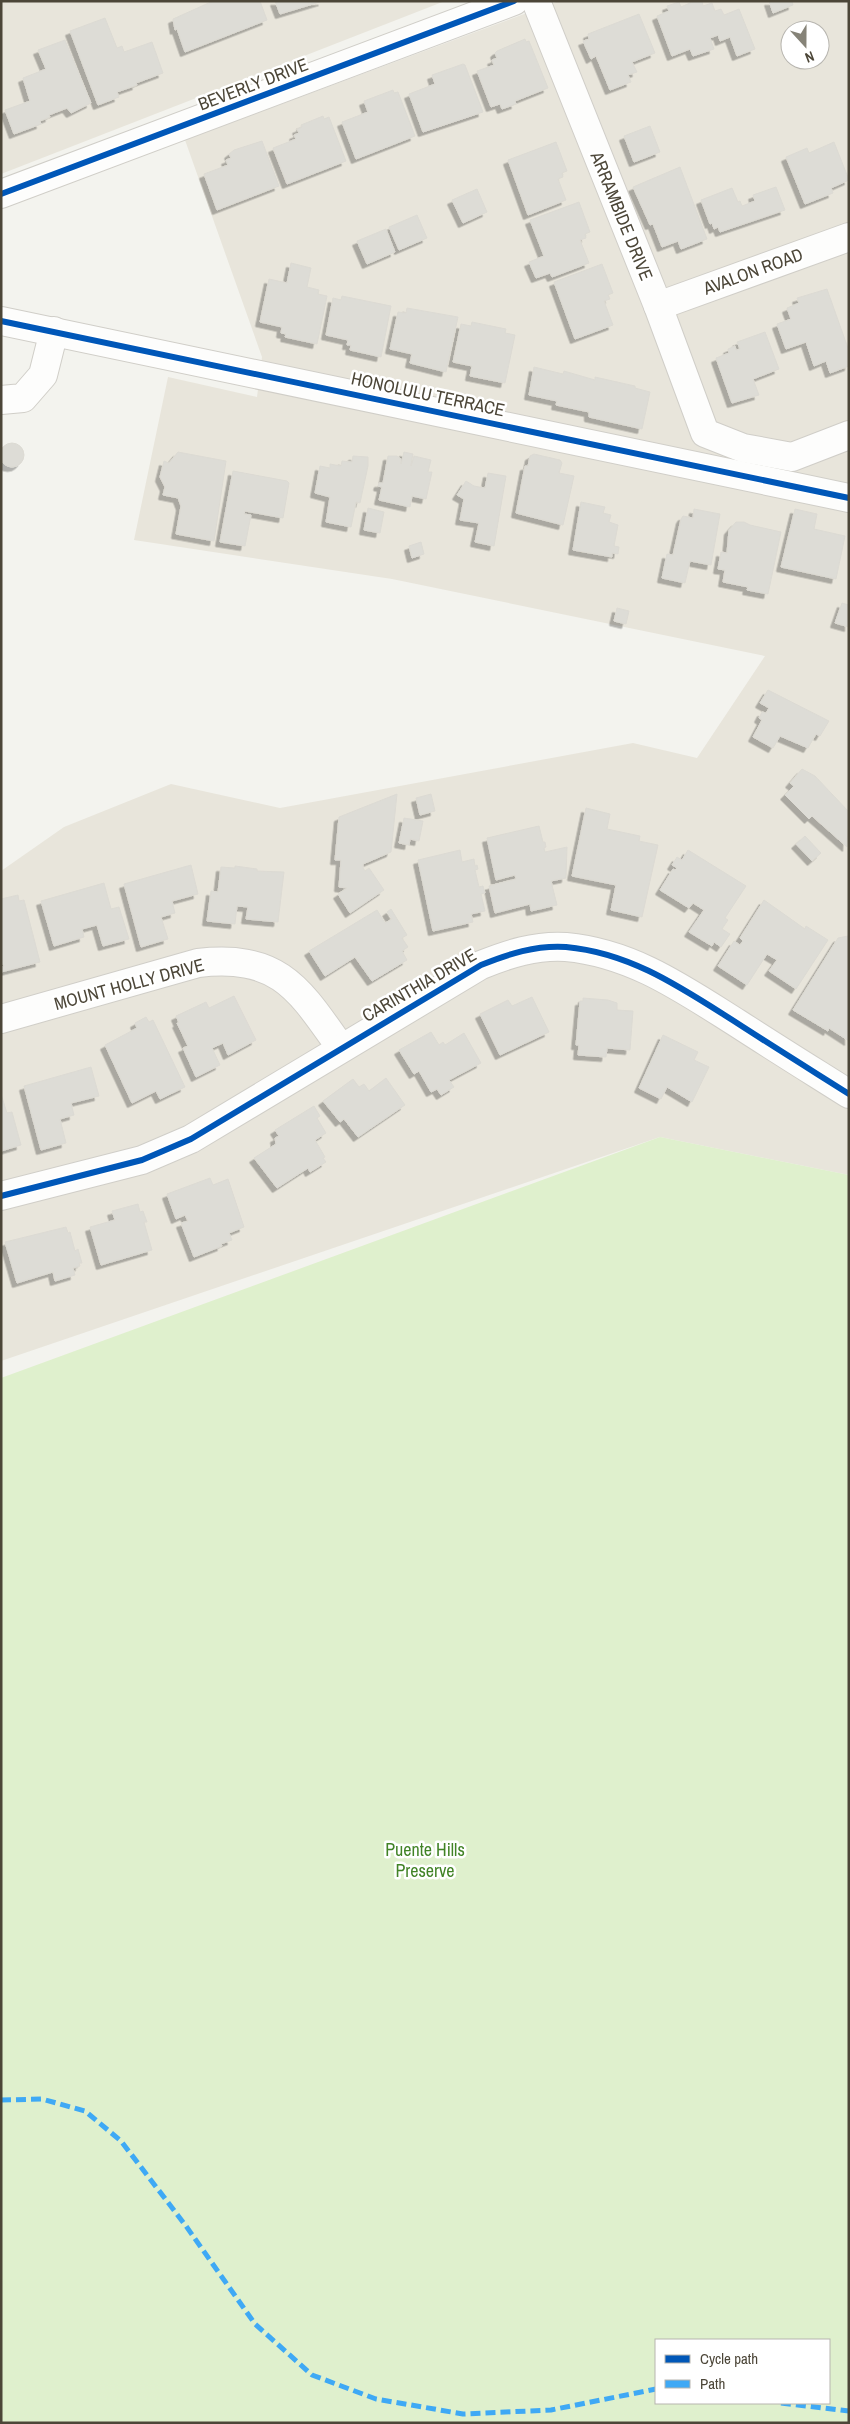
<svg xmlns="http://www.w3.org/2000/svg" width="850" height="2424" viewBox="0 0 850 2424" font-family="'Archivo Narrow',sans-serif">
<defs>
<filter id="shadow"><feDropShadow dx="-4.5" dy="4.5" stdDeviation="0" flood-color="#0004"/></filter>
</defs>
<rect width="100%" height="100%" fill="#f3f3ee"/>
<g fill="#e8e5db" fill-rule="evenodd">
<polygon points="1,1 445,1 1,174"/>
<path d="M559,1H849V1175L660,1137L1,1361V871L64,827L171,784L280,808L633,743L697,758L765,656L392,579L134,540L168,377L257,397L262,357L185,140ZM790,30H820V60H790Z"/>
</g>
<path fill="#dff0cd" fill-rule="evenodd" d="M660,1137L849,1175V2423H1V1378ZM656,2340H829V2403H656Z"/>
<g fill="#dddcd6" stroke="#dcdad3" filter="url(#shadow)">
<polygon points="213,1 260,1 267,20 185,52 177,29 175,30 173,19"/>
<polygon points="275,1 323,1 280,14"/>
<polygon points="694,1 702,1 703,6 712,3 715,11 721,9 724,15 739,9 755,49 737,56 730,37 720,41 718,35 710,38 714,49 693,56 690,49 672,56 657,16 669,11 667,6 679,2 681,7"/>
<polygon points="769,1 792,1 793,5 773,13"/>
<polygon points="639,14 655,53 632,62 637,72 628,75 631,82 610,90 596,56 591,59 583,41 589,39 588,34"/>
<polygon points="105,18 117,48 122,46 124,52 152,42 163,73 136,83 137,85 117,92 119,97 98,105 70,31"/>
<polygon points="525,39 526,42 529,41 548,88 515,101 516,104 502,109 500,104 491,107 477,71 494,65 492,60 497,58 495,53 497,51"/>
<polygon points="65,40 91,103 71,113 67,108 49,115 50,117 40,121 41,124 14,134 5,110 30,101 23,78 46,69 38,50"/>
<polygon points="463,64 465,65 483,112 423,132 409,94 435,84 432,75"/>
<polygon points="393,90 394,93 398,92 415,136 356,159 342,122 368,112 364,101"/>
<polygon points="323,116 324,119 329,117 346,161 287,184 273,148 296,139 294,135 299,133 297,129 302,127 301,125"/>
<polygon points="650,126 660,152 634,162 624,136"/>
<polygon points="262,141 279,186 217,210 204,174 228,165 226,160 231,158 229,154 234,150"/>
<polygon points="556,142 567,171 562,173 563,177 558,179 566,200 528,215 508,160"/>
<polygon points="834,142 849,180 831,188 833,193 805,204 786,157 807,148 809,153"/>
<polygon points="680,167 707,239 681,249 678,241 662,247 653,224 650,225 633,187"/>
<polygon points="776,187 785,210 720,232 718,227 714,229 712,223 710,224 701,200 732,188 738,202 740,201 742,206 755,201 753,195"/>
<polygon points="477,189 487,212 463,223 452,200"/>
<polygon points="579,202 590,232 585,234 586,238 580,240 589,263 552,277 550,273 536,278 529,262 544,256 530,220"/>
<polygon points="417,215 427,238 399,250 389,227"/>
<polygon points="386,229 395,252 367,264 357,241"/>
<polygon points="291,263 311,268 307,287 319,290 318,294 327,296 317,344 285,337 286,334 281,333 282,327 260,322 269,279 287,283"/>
<polygon points="602,264 613,293 608,295 610,299 604,301 613,325 575,339 554,282"/>
<polygon points="827,289 849,351 849,366 830,373 826,361 814,366 806,342 786,349 777,324 791,319 787,308 799,303 797,298"/>
<polygon points="342,296 391,306 381,357 350,350 351,345 347,345 348,340 326,335 333,298 341,300"/>
<polygon points="407,308 458,317 446,372 410,363 412,354 390,349 398,312 406,313"/>
<polygon points="472,322 506,329 505,333 515,335 505,383 470,376 472,366 453,362 461,324 471,326"/>
<polygon points="765,332 779,369 753,379 759,395 732,403 716,358 729,353 728,349 735,346 736,350 740,349 737,342"/>
<polygon points="534,367 563,374 564,371 595,380 595,377 635,386 635,388 650,392 642,429 589,417 589,412 556,405 557,401 529,395"/>
<circle cx="12" cy="455" r="12"/>
<polygon points="178,452 226,461 214,541 176,534 181,506 178,498 163,495 165,487 160,477 164,461 169,463"/>
<polygon points="404,452 413,454 411,466 414,456 431,460 428,472 432,472 426,499 412,496 410,507 379,500 382,487 378,486 379,483 383,483 388,456 397,456 401,459 401,464"/>
<polygon points="534,454 560,460 562,463 559,473 574,476 563,525 516,513 525,466 528,466 530,456"/>
<polygon points="353,456 368,457 368,466 360,503 356,502 351,527 326,522 330,497 315,493 320,466 330,468 330,464 341,466 342,461 352,462"/>
<polygon points="233,471 287,481 289,483 283,518 245,511 244,514 251,515 245,546 220,542"/>
<polygon points="488,473 506,476 494,546 475,542 479,523 460,520 464,499 457,495 466,481 474,486 485,488"/>
<polygon points="581,502 605,507 603,513 611,515 609,522 618,525 614,546 619,547 618,554 612,553 612,557 573,550"/>
<polygon points="368,508 384,512 380,533 364,530"/>
<polygon points="694,509 720,514 711,565 690,561 685,583 662,578 667,554 673,555 681,519 683,516 693,518"/>
<polygon points="795,509 817,514 814,529 845,536 836,579 781,567"/>
<polygon points="736,522 744,522 750,525 781,532 768,594 747,590 748,587 723,582 725,570 718,569 721,552 727,553 729,530"/>
<polygon points="421,542 424,554 412,558 409,546"/>
<polygon points="842,603 849,605 849,627 835,623"/>
<polygon points="617,608 629,611 626,624 614,621"/>
<polygon points="768,690 829,721 820,736 816,734 808,748 780,736 773,748 753,737 762,720 759,718 762,712 766,713 769,708 760,703"/>
<polygon points="802,769 815,776 849,812 847,847 812,816 809,819 785,795 794,786 790,783"/>
<polygon points="397,794 391,852 363,864 363,868 365,871 369,868 384,890 350,913 338,894 347,888 339,887 341,860 335,860 339,817"/>
<polygon points="431,794 435,811 420,815 416,798"/>
<polygon points="586,808 610,814 607,829 640,836 639,841 658,845 642,917 611,910 616,885 572,876"/>
<polygon points="404,818 423,821 419,841 410,839 409,845 399,843"/>
<polygon points="539,826 543,842 545,842 546,847 544,848 545,852 567,847 566,878 551,881 557,905 531,911 530,904 495,913 489,886 516,879 515,875 496,880 487,838"/>
<polygon points="805,836 821,853 812,861 796,844"/>
<polygon points="460,850 462,862 474,859 475,866 477,865 478,869 475,870 479,887 483,886 485,893 481,894 485,911 471,914 473,922 433,931 418,860"/>
<polygon points="688,850 746,886 725,918 728,920 722,929 730,934 721,947 714,942 712,946 689,932 704,910 693,903 689,908 660,890 673,869 675,870 677,868 672,865 677,857 682,860"/>
<polygon points="191,865 198,894 172,901 175,913 161,917 168,939 141,947 124,884"/>
<polygon points="235,866 257,869 257,871 284,872 278,922 246,919 248,907 237,906 235,924 207,921 211,891 218,892 221,867 235,868"/>
<polygon points="104,883 111,909 119,907 129,939 103,946 97,925 82,929 84,937 54,946 41,901"/>
<polygon points="18,895 19,901 24,900 40,962 1,972 1,967 4,966 1,962 1,899"/>
<polygon points="764,900 805,929 806,926 828,940 796,989 769,971 777,960 767,954 747,985 718,966 734,941 740,945 743,941 740,938"/>
<polygon points="391,909 407,935 402,938 408,947 402,951 407,960 372,981 355,957 325,976 309,951 377,910 385,923 392,919 387,912"/>
<polygon points="848,936 849,940 849,1041 829,1028 828,1031 793,1010 838,938"/>
<polygon points="234,996 256,1040 228,1055 223,1043 212,1048 220,1065 196,1077 183,1048 188,1046 177,1023 179,1023 176,1016 206,1002 209,1008"/>
<polygon points="532,997 549,1032 500,1055 480,1014 508,1000 512,1006"/>
<polygon points="583,998 608,1000 617,1003 617,1010 633,1011 630,1050 607,1048 606,1057 578,1055 579,1045 576,1045 580,1001 583,1001"/>
<polygon points="146,1017 149,1022 153,1020 185,1087 160,1099 156,1091 132,1103 105,1045 137,1028 135,1023"/>
<polygon points="431,1032 439,1045 443,1042 445,1045 464,1033 481,1063 449,1080 454,1087 441,1095 437,1089 431,1092 419,1071 414,1074 399,1050"/>
<polygon points="663,1035 698,1052 694,1060 709,1067 692,1102 667,1087 661,1099 639,1088"/>
<polygon points="91,1067 99,1096 71,1103 74,1115 60,1119 66,1143 41,1150 24,1086"/>
<polygon points="386,1078 405,1105 358,1137 344,1119 340,1122 323,1101 353,1079 359,1087 364,1084 369,1091"/>
<polygon points="1,1094 7,1113 12,1112 21,1145 1,1151"/>
<polygon points="314,1106 320,1116 317,1118 326,1133 315,1140 325,1157 323,1158 326,1162 310,1172 308,1168 277,1188 254,1158 276,1144 275,1138 279,1136 275,1130"/>
<polygon points="210,1178 213,1185 228,1179 244,1227 229,1233 232,1240 221,1244 222,1246 194,1257 181,1223 188,1221 185,1215 176,1219 167,1194"/>
<polygon points="138,1204 140,1212 143,1211 147,1222 144,1222 152,1250 101,1265 90,1227 115,1220 112,1211"/>
<polygon points="66,1227 68,1233 70,1232 75,1251 78,1249 82,1263 79,1263 80,1266 73,1268 75,1275 55,1281 53,1272 17,1283 5,1242"/>
</g>
<g fill="none" stroke-linecap="round" stroke-linejoin="round">
<g stroke="#d0cec8" stroke-width="30">
<g id="minor">
<polyline points="536,1 658,306 705,433 743,448 792,457 849,435"/>
<polyline points="1,194 514,1"/>
<polyline points="658,306 849,237"/>
<polyline points="1,321 849,498"/>
<polyline points="1,400 23,398 43,375 54,331"/>
<path d="M1,1019L198,963C280,954 299,989 341,1048"/>
<path d="M1,1196L142,1160L191,1139L481,965C508,954 536,945 566,947C632,953 683,989 737,1023C774,1047 811,1070 849,1094"/>
</g>
</g>
<use href="#minor" stroke="#fdfdfc" stroke-width="28"/>
<g stroke="#3fa9f5" stroke-width="5" stroke-dasharray="10 5" stroke-linecap="butt">
<polyline points="1,2100 42,2099 85,2111 121,2141 186,2226 255,2324 312,2375 376,2399 463,2414 551,2410 656,2389"/>
<polyline points="781,2403 849,2411"/>
</g>
<g stroke="#fff" stroke-width="9">
<g id="cycleway">
<polyline points="1,194 514,1"/>
<polyline points="1,321 849,498"/>
<path d="M1,1196L142,1160L191,1139L481,965C508,954 536,945 566,947C632,953 683,989 737,1023C774,1047 811,1070 849,1094"/>
</g>
</g>
<use href="#cycleway" stroke="#0057b8" stroke-width="6"/>
</g>
<g text-anchor="middle" dominant-baseline="central" stroke-width="5" stroke-linejoin="round" paint-order="stroke">
<g font-size="18" fill="#4c4638" stroke="#fff">
<text transform="translate(253 84) rotate(-21)">BEVERLY DRIVE</text>
<text transform="translate(622 216) rotate(68)">ARRAMBIDE DRIVE</text>
<text transform="translate(753 271) rotate(-20)">AVALON ROAD</text>
<text transform="translate(428 394) rotate(12)">HONOLULU TERRACE</text>
<text transform="translate(129 984) rotate(-15)">MOUNT HOLLY DRIVE</text>
<text transform="translate(419 985) rotate(-30)">CARINTHIA DRIVE</text>
</g>
<g font-size="18" fill="#418326" stroke="#fff">
<text x="425" y="1849">Puente Hills<tspan x="425" dy="21">Preserve</tspan></text>
</g>
</g>
<rect width="850" height="2424" fill="none" stroke="#4c4638" stroke-width="5"/>
<rect x="655" y="2339" width="175" height="65" fill="#ffffff" stroke="#b7b5af"/>
<rect x="665" y="2355" width="25" height="8" fill="#0057b8" stroke="#b7b5af"/>
<text x="700" y="2364" font-size="15" fill="#4c4638">Cycle path</text>
<rect x="665" y="2380" width="25" height="8" fill="#3fa9f5" stroke="#b7b5af"/>
<text x="700" y="2389" font-size="15" fill="#4c4638">Path</text>
<g transform="translate(805 45) rotate(159)"><circle r="24" fill="#ffffff" stroke="#b7b5af"/>
<path d="M0-4L9 19L0 12L-9 19Z" fill="#868378"/>
<text y="-8" font-size="14" font-weight="bold" text-anchor="middle" fill="#4c4638">N</text>
</g>
</svg>
